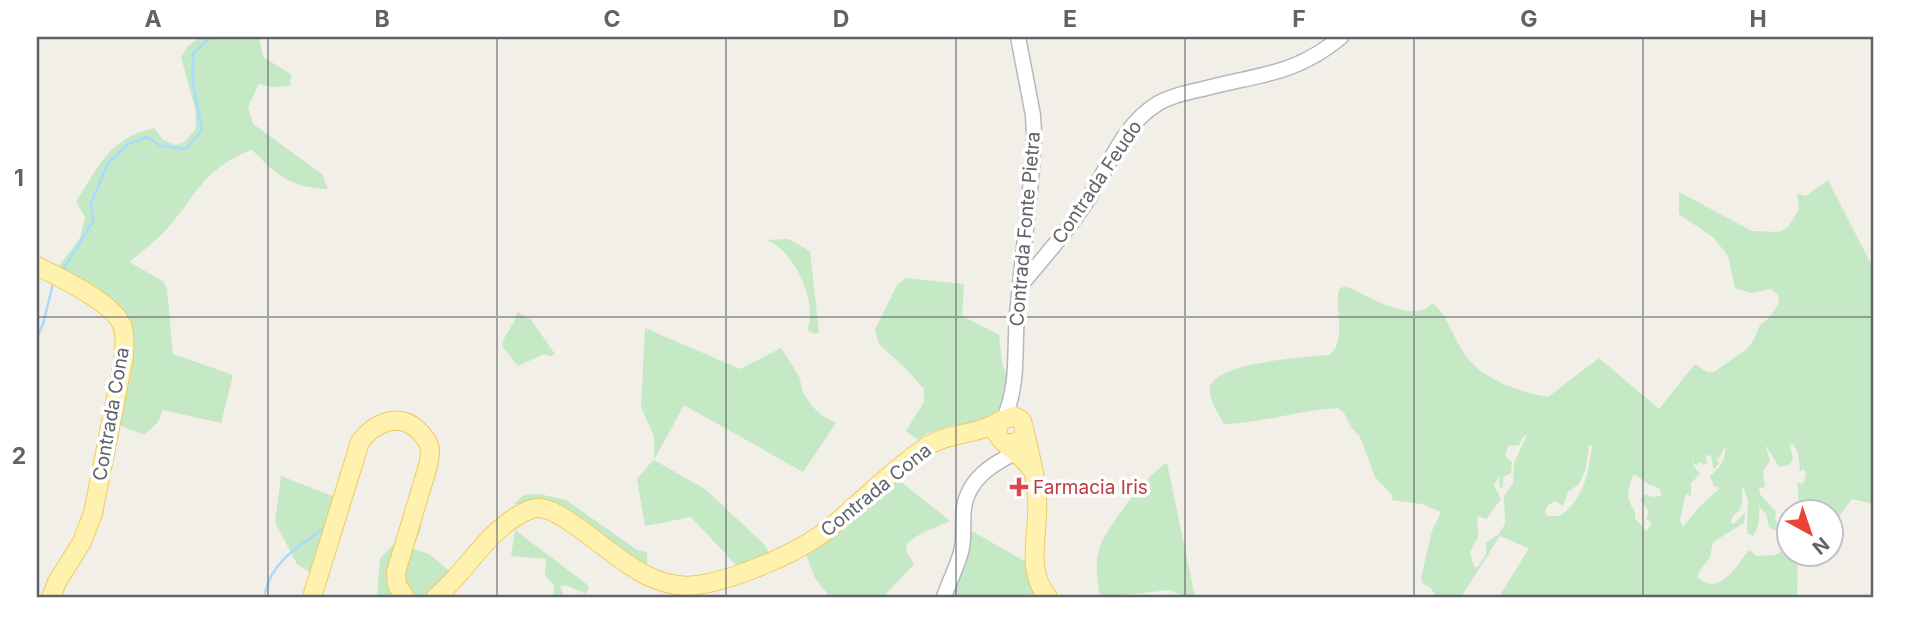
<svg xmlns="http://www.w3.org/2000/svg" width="1911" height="634" viewBox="0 0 1911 634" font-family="Inter,sans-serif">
<rect width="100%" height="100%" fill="#f1efe8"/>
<g fill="#c5e8c5" fill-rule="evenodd">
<path d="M200,37H259L263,57L291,74L290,86L271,87L259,84L248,107L253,124L322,174L328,189C291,188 277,175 252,150C201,168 196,199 162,234C152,244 140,253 129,262L163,281L167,289L173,354L233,375L221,423L163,410L158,422L144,435L119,425L131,351L103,295L59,266L80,238L85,217L76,202C99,166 108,139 154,128L163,140L176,145L186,141L196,128L195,108L181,57L188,46Z"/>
<path d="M1828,180L1874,270V504L1852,499L1838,518L1831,523L1830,512L1802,511L1799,501L1797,482L1802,484L1804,482L1806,473L1803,469L1800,471L1798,453L1793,444L1790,445L1793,460L1789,465L1779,467L1765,444L1770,461L1763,471L1765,487L1759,488L1760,494L1776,512L1775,519L1777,524L1788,529V533H1780L1769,527L1766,514L1759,506C1760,515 1759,528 1753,536L1747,533L1748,501L1743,486C1740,501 1746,507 1732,517L1731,523L1734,524L1745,512L1744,523L1713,542L1710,557L1699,572L1697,577C1721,598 1737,564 1749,550L1756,556L1775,555L1788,549V554H1798L1797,597H1499L1529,548L1500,536L1461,597H1437L1430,587L1423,584L1421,578L1432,531L1441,512L1422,504L1391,500L1393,496L1375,477L1360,437L1351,427L1344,413L1338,408C1300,410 1263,423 1224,424C1219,414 1209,401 1210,389C1211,362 1307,357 1329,355C1348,341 1334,310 1339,289L1345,286C1367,295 1414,326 1433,303C1447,316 1452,334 1462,350C1479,379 1517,391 1548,397L1599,358L1659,409L1695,364L1707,372H1714L1748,348L1754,339L1760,325L1770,317L1779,303L1778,294L1771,289L1751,293L1735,288L1728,256L1714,238L1679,214V192L1752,231L1779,232L1788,227L1799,209L1797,193L1806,196ZM1527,435L1514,463L1513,484L1504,496L1505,524L1499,534L1486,543V554L1478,567H1474L1470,552L1478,537L1477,518L1479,516L1486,519L1488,517L1501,499L1494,485L1499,475L1500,488L1503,487V477L1511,473L1512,462L1505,456L1508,446L1519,445L1522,438ZM1589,445L1592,446C1589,473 1583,501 1559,516H1547L1545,512L1548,505L1555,501L1563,506L1568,492L1579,484L1586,468ZM1725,446C1727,460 1720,467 1710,476L1714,486L1720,488L1699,507L1683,527L1680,520L1685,497L1686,494L1691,496V483L1700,474L1693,465L1692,457L1694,464L1697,465L1700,462L1704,465L1707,463L1706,456L1711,455L1713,468H1715L1719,463L1716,459L1719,458ZM1634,474L1650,485L1659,488L1662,496L1652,497L1646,494L1640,499L1649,512L1646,518L1652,524L1646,531L1635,518C1636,510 1633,510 1630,503C1626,495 1630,481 1634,474Z"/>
<path d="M788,239L810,251L819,332L815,334L807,330C819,304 794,250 767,240Z"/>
<polygon points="906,278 964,284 962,316 999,335 1002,364 1008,377 1006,396 1001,406 988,419 965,428 954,425 926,434 918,440 906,431 924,402 924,389 908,371 879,344 875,330 897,285"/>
<path d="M517,312L531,320L555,354L551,356L544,354L518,366L502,346C504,332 516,325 517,312Z"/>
<polygon points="645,328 740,369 781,348 799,376 803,393 812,406 821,415 836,423 803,472 684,405 654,460 705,489 766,546 769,554 737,566 691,517 645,526 637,479 654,459 654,436 641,407"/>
<path d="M1167,463L1195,597H1187L1169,590L1107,597L1099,593C1097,578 1095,563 1099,549C1105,529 1148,473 1167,463Z"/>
<polygon points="281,476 340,499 313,574 297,564 275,522"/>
<path d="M896,478L950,521C936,528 917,533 907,544L906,551L914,564L883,597H830L815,578L805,552Z"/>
<polygon points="539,494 566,500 637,550 647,552 647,565 597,531 523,504 514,504 524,495"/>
<path d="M417,525L422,526L413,549L429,554L454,575C447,580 440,589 433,593C412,606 400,579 404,562C407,549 412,537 417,525Z"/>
<polygon points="515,530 589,586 586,594 566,585 560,587 565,597 554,597 554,586 545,575 546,559 511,556"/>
<polygon points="972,531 1031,565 1036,592 1026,597 950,597"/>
<polygon points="402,536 399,597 377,597 380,558"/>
</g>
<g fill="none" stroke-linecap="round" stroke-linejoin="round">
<g stroke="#aadaff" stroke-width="2.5">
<polyline points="63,270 93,221 91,203 108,163 128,144 147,137 161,146 186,149 202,130 193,84 193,54 210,37"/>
<polyline points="37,337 43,324 53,284"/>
<path d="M265,593C272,561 300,545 325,528"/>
</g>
<g stroke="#b5b8bc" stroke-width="17">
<g id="minor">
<path d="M1020,286C1042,260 1064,235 1083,207C1108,171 1119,128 1157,104C1170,96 1188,92 1203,89C1258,74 1294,76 1341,37"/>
<path d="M1004,418C1019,385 1014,351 1017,316C1022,255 1032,194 1034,133L1033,115L1018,37"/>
<path d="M944,597C949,582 957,567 961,552C965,537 962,523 964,508C968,479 992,464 1017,452"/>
</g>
</g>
<g stroke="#f2c960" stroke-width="20">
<g id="major">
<path d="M37,266C59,277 112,302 122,325C126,334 124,347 124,357L93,513L82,542L57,582L51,597"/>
<path d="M1025,433C1030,454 1036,475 1037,497C1040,530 1024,570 1048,597"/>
<path d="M1007,444L1020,441L1025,433L1022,421L1014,416L1000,421L997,434C1004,447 1022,454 1031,469"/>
<path d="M312,597L360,442C373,424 398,411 418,430C423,435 429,442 430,449C430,454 429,461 428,466L396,572L397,585L405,597"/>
<path d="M436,597C465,573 485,534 519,515C524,512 532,508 538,508C549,508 559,515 567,520C608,545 645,592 697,585C734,580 799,553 828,529C861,503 891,470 926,447C948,432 976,436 1000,421"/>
</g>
</g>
<use href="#minor" stroke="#fff" stroke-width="14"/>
<use href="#major" stroke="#fff2af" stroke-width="18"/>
</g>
<path fill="none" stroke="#5f6368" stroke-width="2" stroke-opacity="0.55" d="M268,37V597M497,37V597M726,37V597M956,37V597M1185,37V597M1414,37V597M1643,37V597M37,317H1874"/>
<path fill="#e0444e" stroke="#fff" stroke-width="2.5" d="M1015.5 476.5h7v7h7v7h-7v7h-7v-7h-7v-7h7z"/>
<g text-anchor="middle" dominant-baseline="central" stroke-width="7" stroke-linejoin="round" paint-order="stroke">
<g font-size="19" fill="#5f6368" stroke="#fff">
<text transform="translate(1097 182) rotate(-56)">Contrada Feudo</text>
<text transform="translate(1025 229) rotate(-85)">Contrada Fonte Pietra</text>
<text transform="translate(111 414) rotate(-80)">Contrada Cona</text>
<text transform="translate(876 490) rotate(-39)">Contrada Cona</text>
</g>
<g font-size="19" fill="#be3a42" stroke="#fff" text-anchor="start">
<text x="1033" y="487">Farmacia Iris</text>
</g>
</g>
<rect width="1911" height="634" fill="none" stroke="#ffffff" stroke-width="77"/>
<g transform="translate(1810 533) rotate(140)"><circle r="33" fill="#ffffff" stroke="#bfc1c3" stroke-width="2"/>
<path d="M0-5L12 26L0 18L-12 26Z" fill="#ea4335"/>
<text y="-10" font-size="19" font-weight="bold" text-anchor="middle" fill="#5f6368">N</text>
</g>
<rect x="38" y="38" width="1834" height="558" fill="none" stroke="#5f6368" stroke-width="2.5"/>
<g font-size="23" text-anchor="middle" font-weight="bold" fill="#5f6368">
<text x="153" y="27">A</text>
<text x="382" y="27">B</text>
<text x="612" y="27">C</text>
<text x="841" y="27">D</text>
<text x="1070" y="27">E</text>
<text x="1299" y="27">F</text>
<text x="1529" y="27">G</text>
<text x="1758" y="27">H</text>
<text x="19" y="186">1</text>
<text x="19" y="464">2</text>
</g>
</svg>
